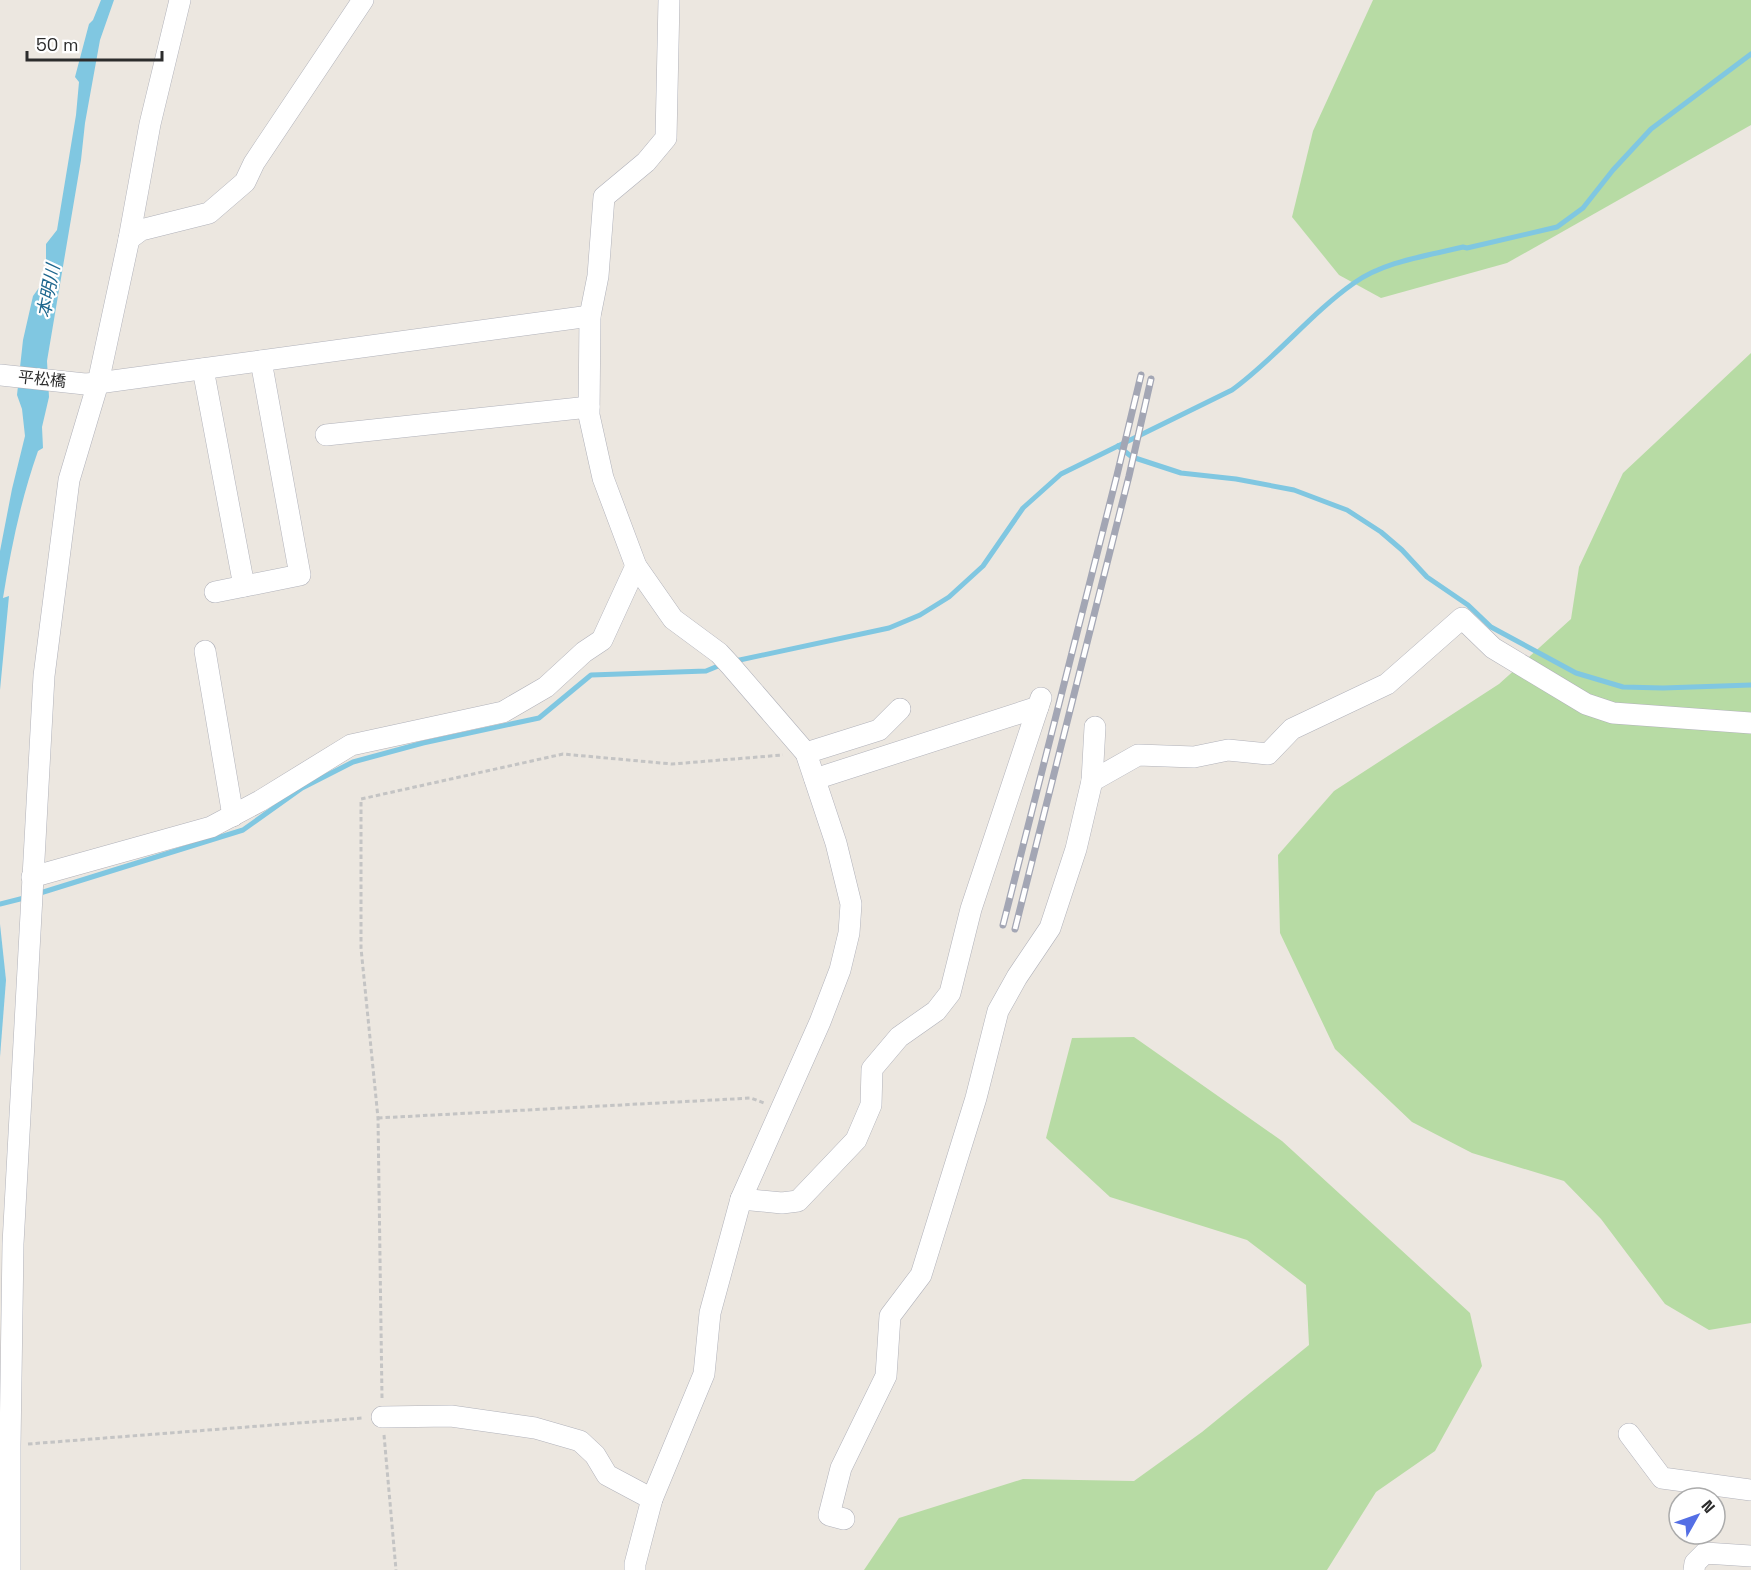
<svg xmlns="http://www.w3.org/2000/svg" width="1751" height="1570" viewBox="0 0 1751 1570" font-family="'Space Grotesk','Noto Sans JP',sans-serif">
<rect width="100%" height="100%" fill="#ece7e0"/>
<g fill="#b7dba4">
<polygon points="1373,0 1751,0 1751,125 1507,263 1381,298 1339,275 1292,217 1313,131"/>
<polygon points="1751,353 1751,1323 1709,1330 1665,1304 1601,1219 1564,1181 1472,1153 1412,1122 1335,1049 1280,933 1278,855 1334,791 1499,684 1571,619 1579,567 1623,473"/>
<polygon points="1134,1037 1282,1141 1470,1313 1482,1366 1435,1451 1376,1492 1327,1570 864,1570 899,1518 1023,1479 1134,1481 1202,1432 1309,1345 1306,1285 1247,1240 1110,1197 1046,1138 1072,1038"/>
</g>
<g fill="#80c7e1">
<path d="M101,0H114L100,40L85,123L81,160L47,361L49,397L42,427L43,448L38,451C21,499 11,548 3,598L9,596L0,690V551L12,489L25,436L22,409L17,395L23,340L33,296L46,278V244L57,230L76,115L79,82L75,77L89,24L93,20Z"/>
<polygon points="0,924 6,980 0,1057"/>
</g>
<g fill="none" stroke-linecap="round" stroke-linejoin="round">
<g stroke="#80c7e1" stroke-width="5">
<polyline points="1118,446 1132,457 1181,473 1236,479 1294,490 1347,510 1381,532 1402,550 1427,577 1468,605 1491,627 1576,673 1623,687 1663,688 1751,685"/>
<path d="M735,661L889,628L920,615L949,597L983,566L1023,508L1061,474L1232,390C1276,358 1310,314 1354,283C1385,261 1427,256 1463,247L1467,248L1557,227L1583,208L1613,170L1651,129L1751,54"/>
<polyline points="37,894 243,830 302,788 353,762 423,743 539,718 591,675 706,671 723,664"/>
<polyline points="0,904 28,897"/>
</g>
<g stroke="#b1b2ba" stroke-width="22">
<g id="minor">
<polyline points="129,239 141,230 209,213 245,182 254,163 363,0"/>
<polyline points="203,369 244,586"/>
<polyline points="0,375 85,384 98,383 590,316"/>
<polyline points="326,435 589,407"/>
<polyline points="215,592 300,575 261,361"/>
<polyline points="205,651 233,816"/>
<polyline points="806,753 879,730 900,709"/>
<polyline points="815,779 1038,707"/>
<polyline points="1092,781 1095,727"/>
<polyline points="32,877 211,827 260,801 351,745 503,712 546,687 584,652 602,640 636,566"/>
<polyline points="741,1199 782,1203 798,1201 856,1140 871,1105 872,1069 899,1037 936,1011 950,993 971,909 1041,698"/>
<polyline points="382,1417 451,1416 535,1428 580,1441 595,1455 607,1475 652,1499"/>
<polyline points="1629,1434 1662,1478 1751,1490"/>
<polyline points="844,1519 829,1515 841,1468 886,1376 890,1316 921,1275 976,1098 998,1011 1017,977 1050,928 1076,849 1092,781 1138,755 1194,757 1228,750 1268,754 1292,729 1387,684 1462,618 1493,648 1586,704 1613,713 1751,723"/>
<polyline points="10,1570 10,1446 13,1244 44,676 69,480 98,383 129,239 150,124 180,0"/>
<polyline points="635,1570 635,1564 652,1499 704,1374 710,1313 741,1199 820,1022 840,970 849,933 851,904 836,843 806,753 731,666 719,653 673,619 636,566 603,478 589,415 590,316 598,276 604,197 646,162 666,138 669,0"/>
<polyline points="1694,1570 1695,1563 1705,1553 1751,1556"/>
</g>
</g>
<g stroke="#c4c4c4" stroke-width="3" stroke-dasharray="4.5 3" stroke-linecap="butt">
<polyline points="378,1118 751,1098 764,1103"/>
<polyline points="382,1398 378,1118 361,948 361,799 563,754 672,764 783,755"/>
<polyline points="384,1435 396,1570"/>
<polyline points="28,1444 363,1418"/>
</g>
<use href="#minor" stroke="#fff" stroke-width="21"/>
<g stroke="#a3a6b4" stroke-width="7">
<g id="rail">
<polyline points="1003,925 1117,475 1141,375"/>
<polyline points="1015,929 1129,476 1151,379"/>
</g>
</g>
<use href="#rail" stroke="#fff" stroke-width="4.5" stroke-dasharray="14" stroke-linecap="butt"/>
</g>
<g text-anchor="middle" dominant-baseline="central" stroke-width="4.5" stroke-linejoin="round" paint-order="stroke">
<g font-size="16" fill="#2c2c2c" stroke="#fff">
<text transform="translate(42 379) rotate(6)">平松橋</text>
</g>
<g font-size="18" font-style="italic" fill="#1e678e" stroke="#fff">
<text transform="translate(48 291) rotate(-79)">本明川</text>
</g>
</g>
<g transform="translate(1697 1516) rotate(50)"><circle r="28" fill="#ffffff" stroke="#ababab" stroke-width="1.5"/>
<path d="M0-4.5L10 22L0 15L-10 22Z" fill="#546fe5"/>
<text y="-9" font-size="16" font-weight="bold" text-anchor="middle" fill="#2c2c2c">N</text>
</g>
<path d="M27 51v9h135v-9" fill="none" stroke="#2c2c2c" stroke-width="3"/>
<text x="36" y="51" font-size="18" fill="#2c2c2c" stroke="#ffffff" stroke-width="4.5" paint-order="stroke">50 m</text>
</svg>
